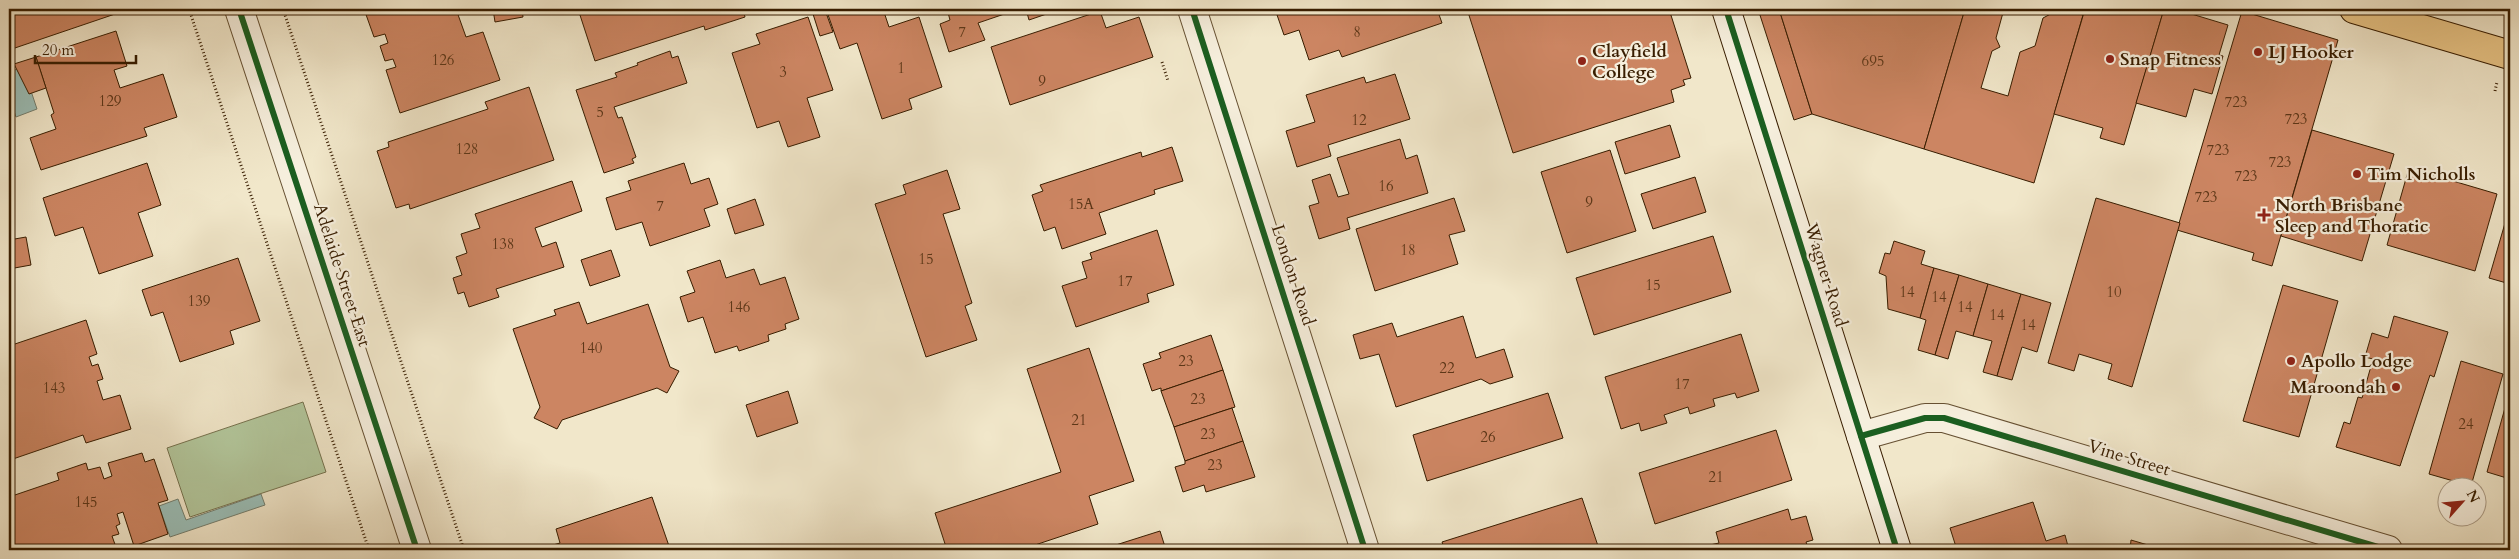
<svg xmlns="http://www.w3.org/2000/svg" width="2519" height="559" viewBox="0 0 2519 559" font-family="Cardo,serif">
<rect width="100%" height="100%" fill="#f1e7ca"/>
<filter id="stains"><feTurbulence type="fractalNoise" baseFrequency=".004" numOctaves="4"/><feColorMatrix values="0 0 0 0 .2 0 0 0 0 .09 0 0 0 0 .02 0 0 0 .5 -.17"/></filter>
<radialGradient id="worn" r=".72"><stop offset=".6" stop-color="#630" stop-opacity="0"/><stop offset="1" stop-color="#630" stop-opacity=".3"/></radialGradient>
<polygon fill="#b3c79c" stroke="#76724e" points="303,402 326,472 190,517 167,448"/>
<g fill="#9bbfb8" stroke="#737e6e">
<polygon points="23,67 37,109 16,117 9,96 9,72"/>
<polygon points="261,494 265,505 170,537 159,506 178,499 186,520"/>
</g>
<g fill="#cc8562" stroke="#381d00">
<polygon points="9,9 117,9 118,13 9,50"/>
<polygon points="364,9 456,9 466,37 483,32 500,80 400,113 386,70 396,67 393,59 385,61 380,46 388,43 385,34 374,37"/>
<polygon points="493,9 522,9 523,17 495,22"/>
<polygon points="578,9 759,9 744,13 745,17 705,30 704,26 595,61"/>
<polygon points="826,9 883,9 889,27 919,17 942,87 909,99 912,109 882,119 857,43 840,49"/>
<polygon points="947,9 1019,9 978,23 985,40 949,52 940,24 950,20"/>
<polygon points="1026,9 1061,9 1029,20"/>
<polygon points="1285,9 1437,9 1442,23 1342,57 1339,50 1309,60 1299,30 1284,35 1276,12"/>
<polygon points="1467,9 1669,9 1691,78 1683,80 1685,85 1671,90 1674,102 1513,153"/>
<polygon points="1758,9 1779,9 1812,114 1794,120"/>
<polygon points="1779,9 1965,9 1924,149 1812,114"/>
<polygon points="1965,9 2004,9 1996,38 2000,47 1992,51 1981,88 2008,96 2020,52 2035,46 2043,18 2060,9 2083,15 2034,183 1924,149"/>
<polygon points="2085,9 2164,9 2124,145 2100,138 2103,128 2054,114"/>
<polygon points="2164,9 2175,9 2228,25 2219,55 2223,56 2212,94 2194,89 2186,117 2136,103"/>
<polygon points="825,10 833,32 820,36 813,14"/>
<polygon points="1100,11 1106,28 1139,17 1153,57 1010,105 991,47"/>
<polygon points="2242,11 2338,40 2272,266 2252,260 2254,253 2177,230"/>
<polygon points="808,17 833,90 807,98 820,137 788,147 779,121 757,128 732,53 760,44 756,34"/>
<polygon points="116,31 127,66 114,70 120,88 163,74 177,117 144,128 147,136 41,170 30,138 56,129 51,115 54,113 36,57"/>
<polygon points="670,51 672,58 678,56 687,83 614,107 618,118 622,117 636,157 632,159 634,163 604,173 576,90 617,77 615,73 638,65 637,63"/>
<polygon points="36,57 46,88 29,94 14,64"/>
<polygon points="1395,74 1410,119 1328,145 1331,156 1297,167 1286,131 1315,122 1306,95 1364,77 1366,83"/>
<polygon points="529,87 554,160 410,209 409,204 396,208 377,151 389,147 388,142 488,109 485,102"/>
<polygon points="1670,125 1680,157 1625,174 1615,142"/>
<polygon points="2312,130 2394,154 2362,261 2281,236"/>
<polygon points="1400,139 1406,159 1417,155 1428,193 1347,218 1350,229 1319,239 1309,206 1319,203 1312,180 1330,174 1338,197 1349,194 1337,158"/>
<polygon points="1172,147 1183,181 1154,190 1155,194 1099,213 1106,234 1062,249 1055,227 1044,231 1032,195 1043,191 1040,185 1141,152 1142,157"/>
<polygon points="1610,150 1636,231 1567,253 1541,172"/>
<polygon points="147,163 161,205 138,213 153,256 99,274 83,227 55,236 43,198"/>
<polygon points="684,163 691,184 709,178 718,204 704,209 710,226 650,246 642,222 616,230 606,198 631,190 628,181"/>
<polygon points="2409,168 2497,194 2475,271 2387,245"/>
<polygon points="947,170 960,209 943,214 972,303 965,306 977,340 926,357 875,204 906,194 903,185"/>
<polygon points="1695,177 1706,212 1653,229 1641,194"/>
<polygon points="572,181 582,211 535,228 542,247 556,242 564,267 496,289 499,297 469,307 464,292 458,294 453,278 462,275 456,257 467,253 461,234 480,228 475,214"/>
<polygon points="1454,198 1465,231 1449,235 1458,264 1375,291 1356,229"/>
<polygon points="2096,198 2180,223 2132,387 2108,379 2112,364 2079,354 2074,371 2048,363"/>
<polygon points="755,199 764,225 735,234 727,209"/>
<polygon points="2510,206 2510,284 2489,278"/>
<polygon points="1157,230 1174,285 1147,294 1149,302 1076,327 1062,286 1087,278 1082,262 1092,259 1090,253"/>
<polygon points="1713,236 1731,292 1594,335 1576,278"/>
<polygon points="26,237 31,265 9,269 9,240"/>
<polygon points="1894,241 1925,251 1921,264 1934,268 1920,318 1888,309 1886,276 1879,273 1885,253 1890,254"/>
<polygon points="611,250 620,276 590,286 581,260"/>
<polygon points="238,258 260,321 230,331 234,344 180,362 163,312 151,316 142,290"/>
<polygon points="720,260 726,278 754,269 760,285 785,277 799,319 785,324 786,329 768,335 769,341 739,351 737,346 715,353 703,317 688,322 680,297 695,292 687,271"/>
<polygon points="1934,268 1959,275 1935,355 1918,350 1926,320 1920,318"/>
<polygon points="1959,275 1988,284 1973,336 1956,331 1948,359 1935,355"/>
<polygon points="1988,284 2021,294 1997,376 1983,372 1992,341 1973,336"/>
<polygon points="2283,285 2338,301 2299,437 2243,421"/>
<polygon points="2021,294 2051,303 2037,352 2022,347 2012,380 1997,376"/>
<polygon points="579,302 587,324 648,304 670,367 679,371 667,393 657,388 562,420 557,429 534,418 540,407 513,329 556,315 554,310"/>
<polygon points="1463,316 1476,358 1504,349 1513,377 1490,384 1481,379 1396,407 1379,354 1360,359 1353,335 1392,323 1397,337"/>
<polygon points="2394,316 2448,332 2434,377 2430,375 2400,466 2336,447 2344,422 2350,424 2358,397 2362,398 2373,359 2365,357 2372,333 2388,338"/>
<polygon points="86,320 97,354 89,357 92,366 98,364 103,379 97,381 103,400 120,395 131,429 86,443 83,435 10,460 9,346"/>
<polygon points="1741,334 1759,391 1737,398 1735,393 1713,399 1715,406 1690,414 1688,407 1664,415 1667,423 1641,431 1639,423 1621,429 1605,377"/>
<polygon points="1211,335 1223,370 1161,391 1161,388 1152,391 1143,364 1161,358 1159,353"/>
<polygon points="1089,348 1134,481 1089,496 1098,524 1020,550 947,550 935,513 1061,472 1027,369"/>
<polygon points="2461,361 2503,374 2471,486 2429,474"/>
<polygon points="1223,370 1235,407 1174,427 1161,391"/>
<polygon points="2510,390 2510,479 2487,472"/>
<polygon points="788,391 798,423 757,437 746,405"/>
<polygon points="1548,393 1563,438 1427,481 1413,435"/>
<polygon points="1232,408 1243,441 1185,461 1174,427"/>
<polygon points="1776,430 1792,480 1655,524 1639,473"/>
<polygon points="1243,441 1255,477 1206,492 1204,485 1183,492 1175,467 1185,464 1185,461"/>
<polygon points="142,453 145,462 154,459 168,500 158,503 168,534 134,546 123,512 117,514 120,524 116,526 119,534 112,536 117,550 9,550 9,497 59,480 57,473 86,463 88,470 100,467 104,479 112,476 108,463"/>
<polygon points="652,497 669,546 656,550 554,550 553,545 560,543 556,529"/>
<polygon points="1582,498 1599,549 1445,550 1442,542"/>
<polygon points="2033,502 2046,541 2065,535 2069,550 1957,550 1950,528"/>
<polygon points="1788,509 1791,520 1806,516 1813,540 1806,542 1809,550 1687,550 1719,543 1716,532"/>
<polygon points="1160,531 1166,550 1100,550"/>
<polygon points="2131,540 2158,548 2159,546 2173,550 2130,550"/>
</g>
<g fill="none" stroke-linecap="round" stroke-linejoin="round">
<g stroke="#665032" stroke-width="30">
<g id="street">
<polyline points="239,9 417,550"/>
<polyline points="1192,9 1365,550"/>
<polyline points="1861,436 1925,418 1944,418 2388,550"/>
</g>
</g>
<g stroke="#381d00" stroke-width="30">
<polyline id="secondary" points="1726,9 1897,550"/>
</g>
<g stroke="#381d00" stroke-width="30">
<polyline id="highway" points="2354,9 2510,55"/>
</g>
<g stroke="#381d00" stroke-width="3" stroke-dasharray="1 2.5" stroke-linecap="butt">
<polyline points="189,9 369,550"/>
<polyline points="283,9 464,550"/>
<polyline points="1162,62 1168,81"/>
<polyline points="2495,91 2497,82"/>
</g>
<use href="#street" stroke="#f6efdd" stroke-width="28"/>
<use href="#secondary" stroke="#f6efdd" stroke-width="28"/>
<use href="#highway" stroke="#e8c485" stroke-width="28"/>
<g stroke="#f6efdd" stroke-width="9">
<g id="cycleway">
<polyline points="239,9 417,550"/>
<polyline points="1192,9 1365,550"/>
<polyline points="1726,9 1897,550"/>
<polyline points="1861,436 1925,418 1944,418 2388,550"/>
</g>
</g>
<use href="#cycleway" stroke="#1b5e20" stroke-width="6"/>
</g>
<g fill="#8f2418" stroke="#f6efdd" stroke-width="2">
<circle cx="2258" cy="52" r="5"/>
<circle cx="2110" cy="59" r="5"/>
<circle cx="1582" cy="61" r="5"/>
<circle cx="2357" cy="174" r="5"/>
<path d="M2261.5 207.5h5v5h5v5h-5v5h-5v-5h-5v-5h5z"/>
<circle cx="2291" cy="361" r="5"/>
<circle cx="2396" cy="387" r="5"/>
</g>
<g text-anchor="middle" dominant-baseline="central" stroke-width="4.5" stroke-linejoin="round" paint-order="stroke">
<g font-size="15" fill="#5d3718">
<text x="962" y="32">7</text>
<text x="1357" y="32">8</text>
<text x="443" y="60">126</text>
<text x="1873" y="61">695</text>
<text x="901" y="68">1</text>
<text x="783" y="72">3</text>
<text x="1042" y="81">9</text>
<text x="110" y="101">129</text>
<text x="2236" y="102">723</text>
<text x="600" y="112">5</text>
<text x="2296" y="119">723</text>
<text x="1359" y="120">12</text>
<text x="467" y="149">128</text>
<text x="2218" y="150">723</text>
<text x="2280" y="162">723</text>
<text x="2246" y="176">723</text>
<text x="1386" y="186">16</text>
<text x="2206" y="197">723</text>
<text x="1589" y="202">9</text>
<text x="1081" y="204">15A</text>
<text x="660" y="206">7</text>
<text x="503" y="244">138</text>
<text x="1408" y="250">18</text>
<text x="926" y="259">15</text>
<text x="1125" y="281">17</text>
<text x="1653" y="285">15</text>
<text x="1907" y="292">14</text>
<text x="2114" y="292">10</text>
<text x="1939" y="297">14</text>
<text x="199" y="301">139</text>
<text x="739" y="307">146</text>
<text x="1965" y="307">14</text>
<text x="1997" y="315">14</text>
<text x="2028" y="325">14</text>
<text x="591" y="348">140</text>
<text x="1186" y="361">23</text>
<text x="1447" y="368">22</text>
<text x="1682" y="384">17</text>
<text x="54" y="388">143</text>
<text x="1198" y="399">23</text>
<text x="1079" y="420">21</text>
<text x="2466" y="424">24</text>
<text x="1208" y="434">23</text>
<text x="1488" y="437">26</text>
<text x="1215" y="465">23</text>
<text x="1716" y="477">21</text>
<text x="86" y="502">145</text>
</g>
<g font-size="18" font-weight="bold" fill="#381d00" stroke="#f6efdd" text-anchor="start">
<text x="1592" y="51">Clayfield<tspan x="1592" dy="21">College</tspan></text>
<text x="2268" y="52">LJ Hooker</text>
<text x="2120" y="59">Snap Fitness</text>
<text x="2367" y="174">Tim Nicholls</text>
<text x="2275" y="205">North Brisbane<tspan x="2275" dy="21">Sleep and Thoratic</tspan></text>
<text x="2301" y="361">Apollo Lodge</text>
<text x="2386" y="387" text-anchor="end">Maroondah</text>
</g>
<g font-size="18" fill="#381d00" stroke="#f6efdd">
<text transform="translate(342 275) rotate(72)">Adelaide Street East</text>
<text transform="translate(1293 275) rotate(72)">London Road</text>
<text transform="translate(1826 275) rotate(73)">Wagner Road</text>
<text transform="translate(2129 458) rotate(17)">Vine Street</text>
</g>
</g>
<rect width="2519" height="559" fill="none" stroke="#f1e7ca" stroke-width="30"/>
<rect x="10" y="10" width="2499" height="539" fill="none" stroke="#381d00" stroke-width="2.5"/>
<rect x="15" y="15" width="2489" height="529" fill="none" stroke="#381d00"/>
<g transform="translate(2462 502) rotate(63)"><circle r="24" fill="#f6efdd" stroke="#aa9b85"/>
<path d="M0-4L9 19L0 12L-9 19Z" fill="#8f2418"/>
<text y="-8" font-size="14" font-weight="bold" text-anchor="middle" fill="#381d00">N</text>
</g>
<path d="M35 55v8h101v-8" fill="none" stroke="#381d00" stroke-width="2.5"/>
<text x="42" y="55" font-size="15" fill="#381d00" stroke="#f6efdd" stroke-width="4" paint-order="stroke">20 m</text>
<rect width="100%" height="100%" filter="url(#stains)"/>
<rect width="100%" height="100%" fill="url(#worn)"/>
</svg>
